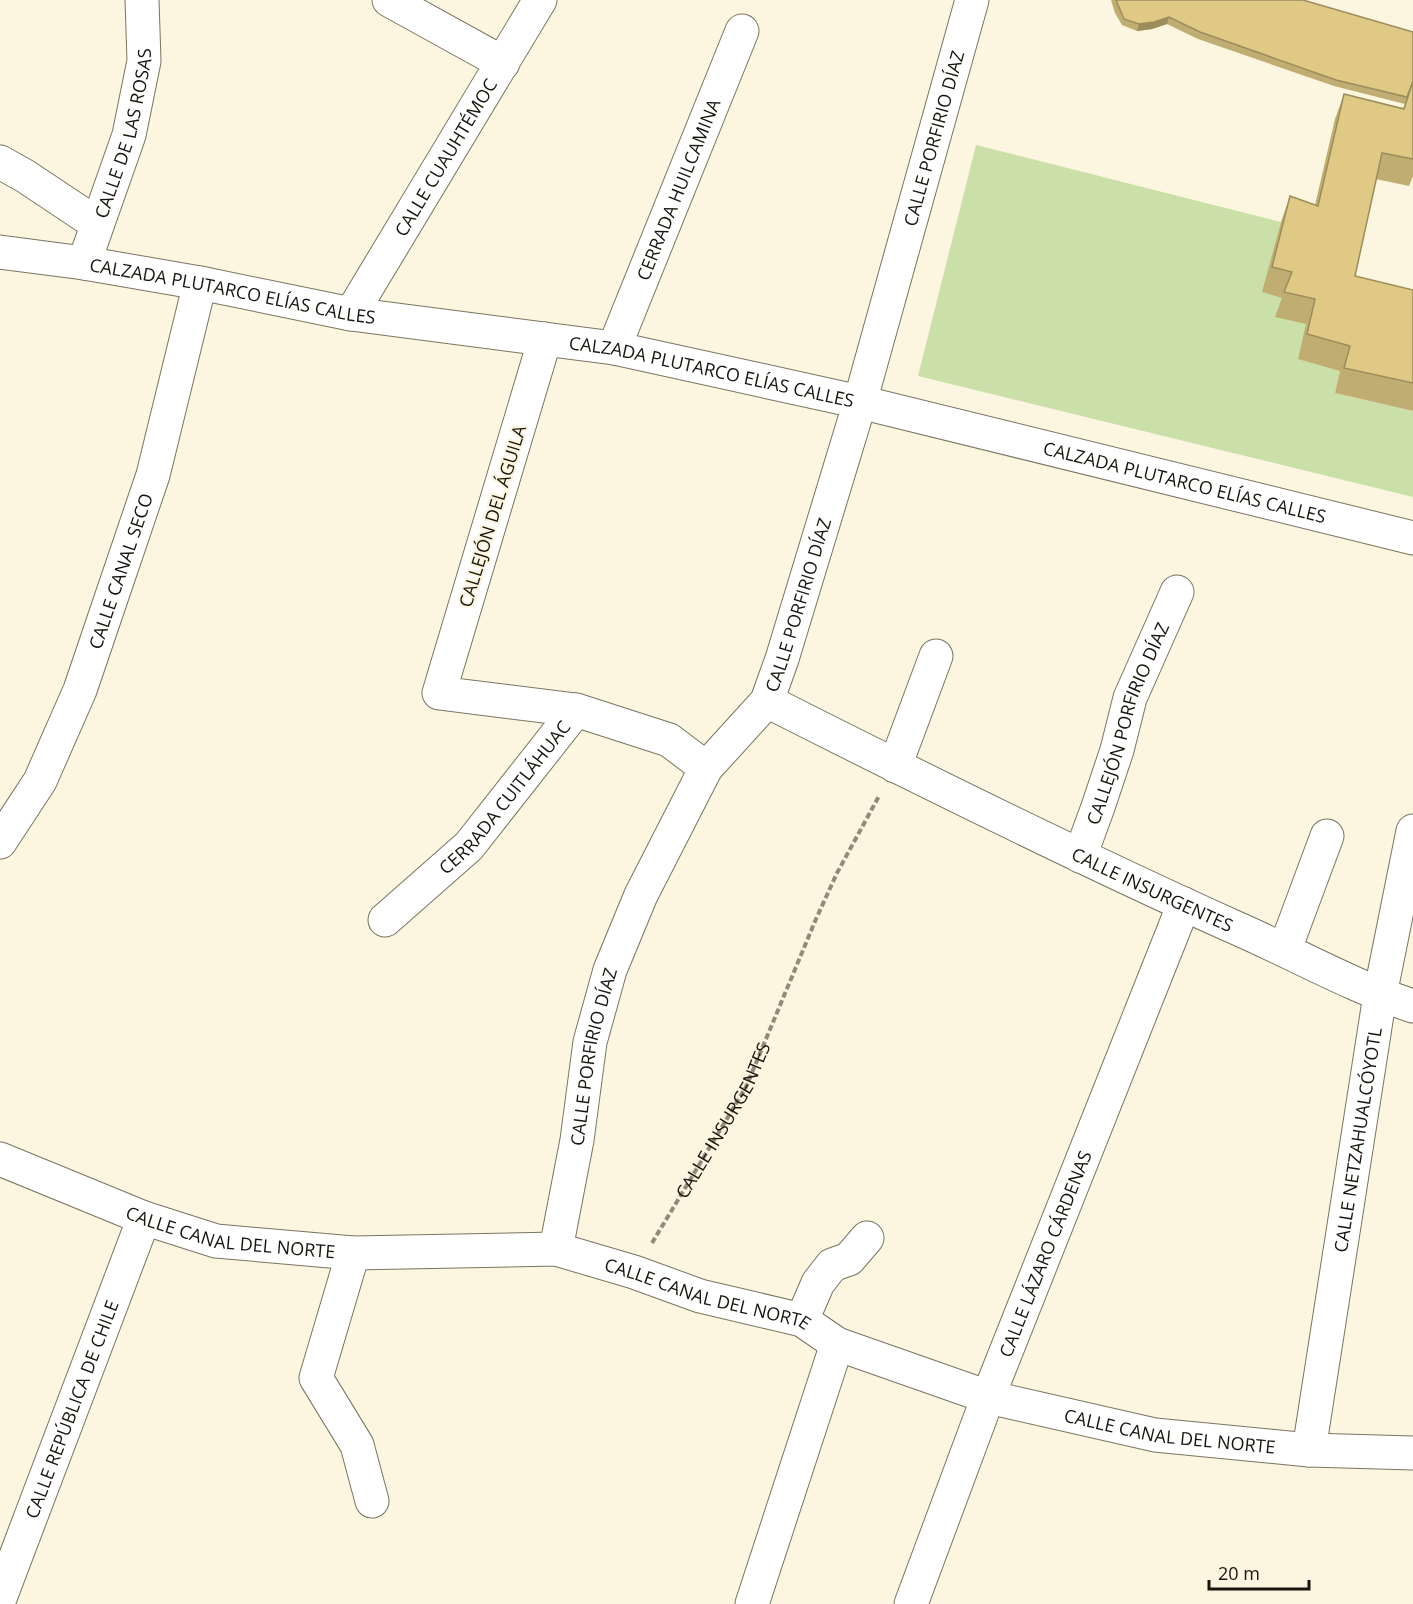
<svg xmlns="http://www.w3.org/2000/svg" width="1413" height="1604" viewBox="0 0 1413 1604" font-family="'Open Sans',sans-serif">
<rect width="100%" height="100%" fill="#fcf5df"/>
<polygon fill="#cae0a8" points="976,145 1281,222 1263,292 1282,298 1306,324 1340,371 1335,393 1413,411 1413,497 918,376"/>
<g fill="none" stroke-linecap="round" stroke-linejoin="round">
<g stroke="#7a7461" stroke-width="35">
<g id="minor">
<polyline points="389,0 503,63"/>
<polyline points="0,162 25,176 97,224"/>
<path id="s2" d="M84,263L129,135L144,61L142,0"/>
<path id="s3" d="M351,314L540,0"/>
<polyline points="545,339 439,693 576,710 669,740 706,768"/>
<path id="s4" d="M614,348L742,31"/>
<path id="s5" d="M767,701C921,779 1076,856 1234,927C1294,953 1351,986 1413,1006"/>
<polyline points="895,766 936,656"/>
<path id="s6" d="M0,842L40,781L80,690L153,475L200,283"/>
<path id="s7" d="M1080,856L1098,807L1117,750L1130,698L1177,592"/>
<path id="s8" d="M385,920L469,846L576,710"/>
<polyline points="1285,949 1327,836"/>
<path id="s9" d="M0,1159L144,1218L216,1241L353,1253L556,1249L634,1272L700,1296L802,1320L837,1344L988,1397L1155,1435L1309,1450L1413,1453"/>
<path id="s10" d="M556,1249L577,1140L590,1042L610,970L641,895L706,768L767,701L782,659L860,402L972,0"/>
<polyline points="353,1253 316,1378 357,1445 372,1501"/>
<polyline points="802,1320 818,1283 832,1265 849,1259 867,1238"/>
<path id="s11" d="M1309,1450L1380,995L1413,831"/>
<path id="s12" d="M0,1598L144,1218"/>
<polyline points="752,1604 837,1344"/>
<path id="s13" d="M911,1604L988,1397L1184,904"/>
</g>
</g>
<g stroke="#7a7461" stroke-width="35">
<g id="secondary">
<path id="s14" d="M0,252L84,263L200,283L351,314L614,348L860,402L1413,538"/>
</g>
</g>
<path stroke="#908b7c" stroke-width="4" stroke-dasharray="6 3" stroke-linecap="butt" id="s1" d="M652,1243L746,1087L816,919L837,873L879,796"/>
<use href="#minor" stroke="#fff" stroke-width="33"/>
<use href="#secondary" stroke="#fff" stroke-width="33"/>
</g>
<polygon fill="#c0ad72" points="1111,0 1303,0 1413,32 1413,176 1409,186 1376,179 1355,276 1413,290 1413,411 1335,393 1340,371 1298,359 1306,324 1275,317 1282,298 1262,292 1281,222 1290,196 1315,205 1335,119 1344,94 1403,108 1405,104 1334,86 1198,39 1167,24 1152,29 1137,31 1122,25 1115,13"/>
<polygon fill="#9c8d5c" points="1169,17 1167,24 1152,29 1137,31 1139,24"/>
<g fill="#dfc984" stroke="#9c8d5c" stroke-width="1.5">
<polygon points="1116,0 1303,0 1413,32 1413,81 1407,97 1336,80 1200,32 1169,17 1154,22 1139,24 1124,19"/>
<polygon points="1413,81 1413,159 1382,153 1355,276 1413,290 1413,383 1344,368 1350,346 1307,334 1315,299 1284,292 1292,272 1272,267 1290,196 1318,206 1344,94 1404,109"/>
</g>
<g text-anchor="middle" dominant-baseline="central" stroke-width="4.5" stroke-linejoin="round" paint-order="stroke">
<g font-size="18" fill="#18150e" stroke="#fcf5df">
<text stroke="none"><textPath href="#s2" startOffset="136">CALLE DE LAS ROSAS</textPath></text>
<text stroke="none"><textPath href="#s10" startOffset="1186">CALLE PORFIRIO DÍAZ</textPath></text>
<text stroke="none"><textPath href="#s3" startOffset="183">CALLE CUAUHTÉMOC</textPath></text>
<text stroke="none"><textPath href="#s4" startOffset="171">CERRADA HUILCAMINA</textPath></text>
<text stroke="none"><textPath href="#s14" startOffset="236">CALZADA PLUTARCO ELÍAS CALLES</textPath></text>
<text stroke="none"><textPath href="#s14" startOffset="722">CALZADA PLUTARCO ELÍAS CALLES</textPath></text>
<text stroke="none"><textPath href="#s14" startOffset="1208">CALZADA PLUTARCO ELÍAS CALLES</textPath></text>
<text transform="translate(492 516) rotate(-73)">CALLEJÓN DEL ÁGUILA</text>
<text stroke="none"><textPath href="#s6" startOffset="298">CALLE CANAL SECO</textPath></text>
<text stroke="none"><textPath href="#s10" startOffset="700">CALLE PORFIRIO DÍAZ</textPath></text>
<text stroke="none"><textPath href="#s7" startOffset="141">CALLEJÓN PORFIRIO DÍAZ</textPath></text>
<text stroke="none"><textPath href="#s8" startOffset="172">CERRADA CUITLÁHUAC</textPath></text>
<text stroke="none"><textPath href="#s5" startOffset="429">CALLE INSURGENTES</textPath></text>
<text stroke="none"><textPath href="#s10" startOffset="196">CALLE PORFIRIO DÍAZ</textPath></text>
<text stroke="none"><textPath href="#s1" startOffset="142">CALLE INSURGENTES</textPath></text>
<text stroke="none"><textPath href="#s11" startOffset="314">CALLE NETZAHUALCÓYOTL</textPath></text>
<text stroke="none"><textPath href="#s9" startOffset="244">CALLE CANAL DEL NORTE</textPath></text>
<text stroke="none"><textPath href="#s13" startOffset="375">CALLE LÁZARO CÁRDENAS</textPath></text>
<text stroke="none"><textPath href="#s9" startOffset="730">CALLE CANAL DEL NORTE</textPath></text>
<text stroke="none"><textPath href="#s12" startOffset="202">CALLE REPÚBLICA DE CHILE</textPath></text>
<text stroke="none"><textPath href="#s9" startOffset="1216">CALLE CANAL DEL NORTE</textPath></text>
</g>
</g>
<path d="M1209 1580v9h100v-9" fill="none" stroke="#18150e" stroke-width="3"/>
<text x="1218" y="1580" font-size="18" fill="#18150e" stroke="#fcf5df" stroke-width="4.5" paint-order="stroke">20 m</text>
</svg>
